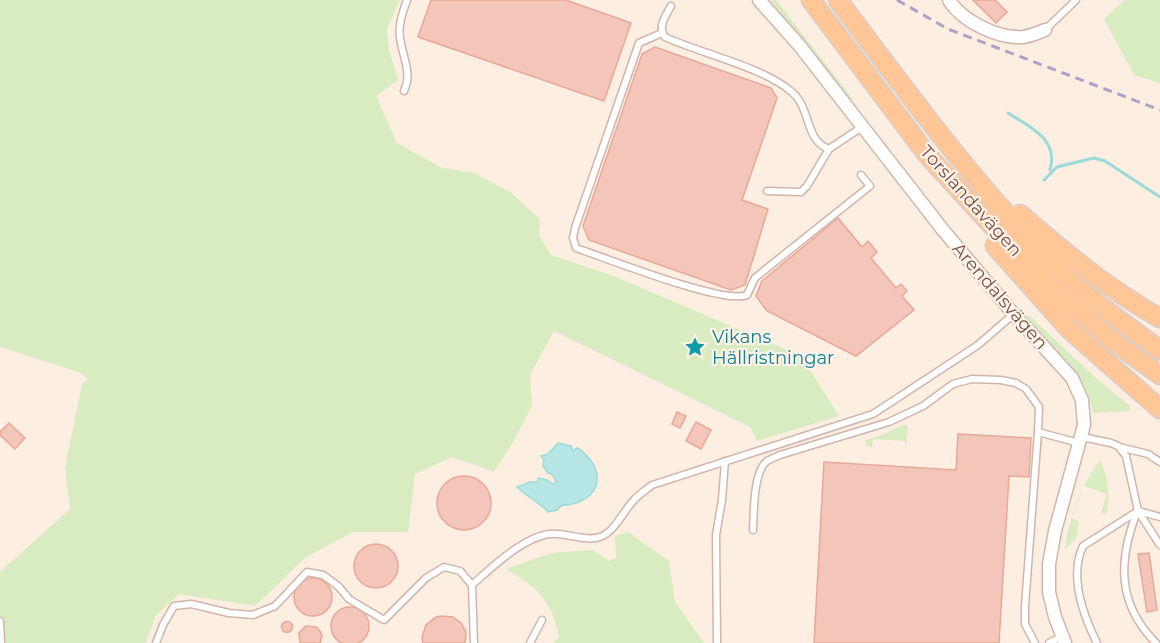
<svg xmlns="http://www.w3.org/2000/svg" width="1160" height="643" viewBox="0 0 1160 643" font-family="Montserrat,sans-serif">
<rect width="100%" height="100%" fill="#fdeee2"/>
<g fill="#d9ebc0">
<polygon points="0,0 400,0 387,29 389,50 398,80 376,96 397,143 442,168 474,173 510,192 540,219 539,235 551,255 616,277 801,356 839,416 757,441 750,427 554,331 530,375 532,406 512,444 494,472 452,457 415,474 408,532 353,532 306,557 255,606 179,594 156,615 146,643 0,643 0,570 2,570 70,509 65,467 82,384 88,379 81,373 0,347"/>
<polygon points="770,0 776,0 853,99 851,100"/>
<polygon points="1124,0 1160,0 1160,83 1134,75 1104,19"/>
<path d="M1029,315L1099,381L1130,406L1131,411L1093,413C1087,372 1053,349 1027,319Z"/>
<polygon points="904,424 908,426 906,449 905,441 873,439 872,447 865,445 866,440 887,433"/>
<path d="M1100,460C1107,473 1111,499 1106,514L1101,513L1107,494L1084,486L1072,518L1079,521L1076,539L1065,549C1069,516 1081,487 1100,460Z"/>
<path d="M628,532L669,561L675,602L704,643H553L559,637C552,600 537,587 506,569L551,553L592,550L609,561L616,558L615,536Z"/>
</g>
<path fill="#b6e7e6" stroke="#9cdad8" stroke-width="1.5" d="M558,443L571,446L573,451L577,448C601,462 607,493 576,503C570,504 568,506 562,505L557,510L548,512C541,503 526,496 517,487L530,482H537L539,478L547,480L553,484L556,482L553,475L548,473L543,466L544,460L541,456L548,454Z"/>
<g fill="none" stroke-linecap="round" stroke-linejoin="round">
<g stroke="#9cdad8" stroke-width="3">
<path d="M1008,113C1030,127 1059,139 1050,170"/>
<polyline points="1044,180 1057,167 1094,158 1105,161 1160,197"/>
</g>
</g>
<g fill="#f4c5b9" stroke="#e7a898" stroke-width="1.5">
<polygon points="431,0 566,0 631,23 604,101 418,37"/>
<polygon points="973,0 995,0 1007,12 996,23"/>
<polygon points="655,47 771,88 777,98 742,200 768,209 745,285 731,290 589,240 583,226 642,54"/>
<polygon points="838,218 862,247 868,241 877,252 871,258 896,288 901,284 907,291 902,296 914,310 856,356 767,311 756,296 762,281"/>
<polygon points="677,412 686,416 680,428 672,424"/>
<polygon points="696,422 711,430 701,449 686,441"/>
<polygon points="9,423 25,438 15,449 0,435 0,432"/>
<polygon points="958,434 1031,438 1029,477 1009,476 999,643 814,643 824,462 956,470"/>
<circle cx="464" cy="503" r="27"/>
<circle cx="376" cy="566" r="22"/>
<polygon points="1149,553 1157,610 1147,612 1138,554"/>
<circle cx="313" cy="597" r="19"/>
<circle cx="350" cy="626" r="19"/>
<polygon points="441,616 453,617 461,623 466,632 465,643 423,643 422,637 426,625 436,617"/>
<circle cx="287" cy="627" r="5.5"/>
<polygon points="306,626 316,627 320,631 322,636 320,643 300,643 299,633"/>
</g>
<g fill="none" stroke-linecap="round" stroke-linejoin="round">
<g stroke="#d1b5ab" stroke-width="9">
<g id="lane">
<path d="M671,6C666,16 657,26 665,37C702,54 764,67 793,93C811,109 805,141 829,149L862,127"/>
<polyline points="1045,30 1076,0"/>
<path d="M662,33L639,43L575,228L573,238L576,248C606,258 724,305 747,295L755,278L766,269L870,186L861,175"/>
<path d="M404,91C413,72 402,57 400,37C398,24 403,12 407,0"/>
<polyline points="767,191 801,192 807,186 829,149"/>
<polyline points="1082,437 1111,443 1118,446 1126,456 1138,511 1160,545"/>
<polyline points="1119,447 1148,454 1160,462"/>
<path d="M1137,512C1118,561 1117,604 1156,643"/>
<path d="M753,530C754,513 753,472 767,461C770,459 776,457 780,455L889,422L923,406L953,384L972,379L1001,380L1016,383L1026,389L1039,407L1038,432L1079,443"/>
<path d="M472,585C491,568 522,538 549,534C565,532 584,542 600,537C615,532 623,511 634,500C639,494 646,490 652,485L873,414L978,345L1008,319"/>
<polyline points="0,621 1,643"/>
<polyline points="156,643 163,625 174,606 191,604 229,613 253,615 275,606 307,572 323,575 338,586 349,599 384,620 426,578 444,567 460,571 472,585 474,643"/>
<polyline points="530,643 542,620"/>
<polyline points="717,643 716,535 722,500 725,461"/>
<polyline points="1035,643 1025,624 1025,606 1038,432"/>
<polyline points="1049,643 1063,636"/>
<path d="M1097,643C1083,615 1069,576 1083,546L1138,511L1160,517"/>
</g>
</g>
<g stroke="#d1b5ab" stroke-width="15">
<g id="street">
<polyline points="759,0 799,45 943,230 1012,312 1072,378 1082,400 1084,425 1055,531 1049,564 1049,592 1055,617 1065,643"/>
<path d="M949,0C962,21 998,39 1023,37C1031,36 1037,33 1045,30"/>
</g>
</g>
<g stroke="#d9cecb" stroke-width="21">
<g id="primary">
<polyline points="811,0 928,156 984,217 1053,290 1114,342 1160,375"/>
<path d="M838,0C905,90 972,181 1050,261C1083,295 1122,322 1160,350"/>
<path d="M1020,214C1064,252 1109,290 1160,318"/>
<polyline points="995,246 1069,329 1160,409"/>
</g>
</g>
<use href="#lane" stroke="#fff" stroke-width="6"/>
<use href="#street" stroke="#fff" stroke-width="12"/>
<use href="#primary" stroke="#ffc698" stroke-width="18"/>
<polyline stroke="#aea1c7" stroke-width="3" stroke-dasharray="9 6" stroke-linecap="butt" points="897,0 948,29 1160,110"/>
</g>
<defs>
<g id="sight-bare" transform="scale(1.62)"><path d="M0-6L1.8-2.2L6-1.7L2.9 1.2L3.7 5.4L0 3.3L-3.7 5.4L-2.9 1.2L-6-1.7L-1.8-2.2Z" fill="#0f9aa8" stroke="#fff3e9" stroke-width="2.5" paint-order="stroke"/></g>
</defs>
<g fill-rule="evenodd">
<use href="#sight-bare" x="695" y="347"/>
</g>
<g text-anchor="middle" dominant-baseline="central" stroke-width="4.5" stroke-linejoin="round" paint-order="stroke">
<g font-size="18" fill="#765047" stroke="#fff3e9">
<text transform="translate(971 201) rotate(48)">Torslandavägen</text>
<text transform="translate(1000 296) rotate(49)">Arendalsvägen</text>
</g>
<g font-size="18" fill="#0d838f" stroke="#fff3e9" text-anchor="start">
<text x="712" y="337">Vikans<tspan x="712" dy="21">Hällristningar</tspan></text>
</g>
</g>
</svg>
